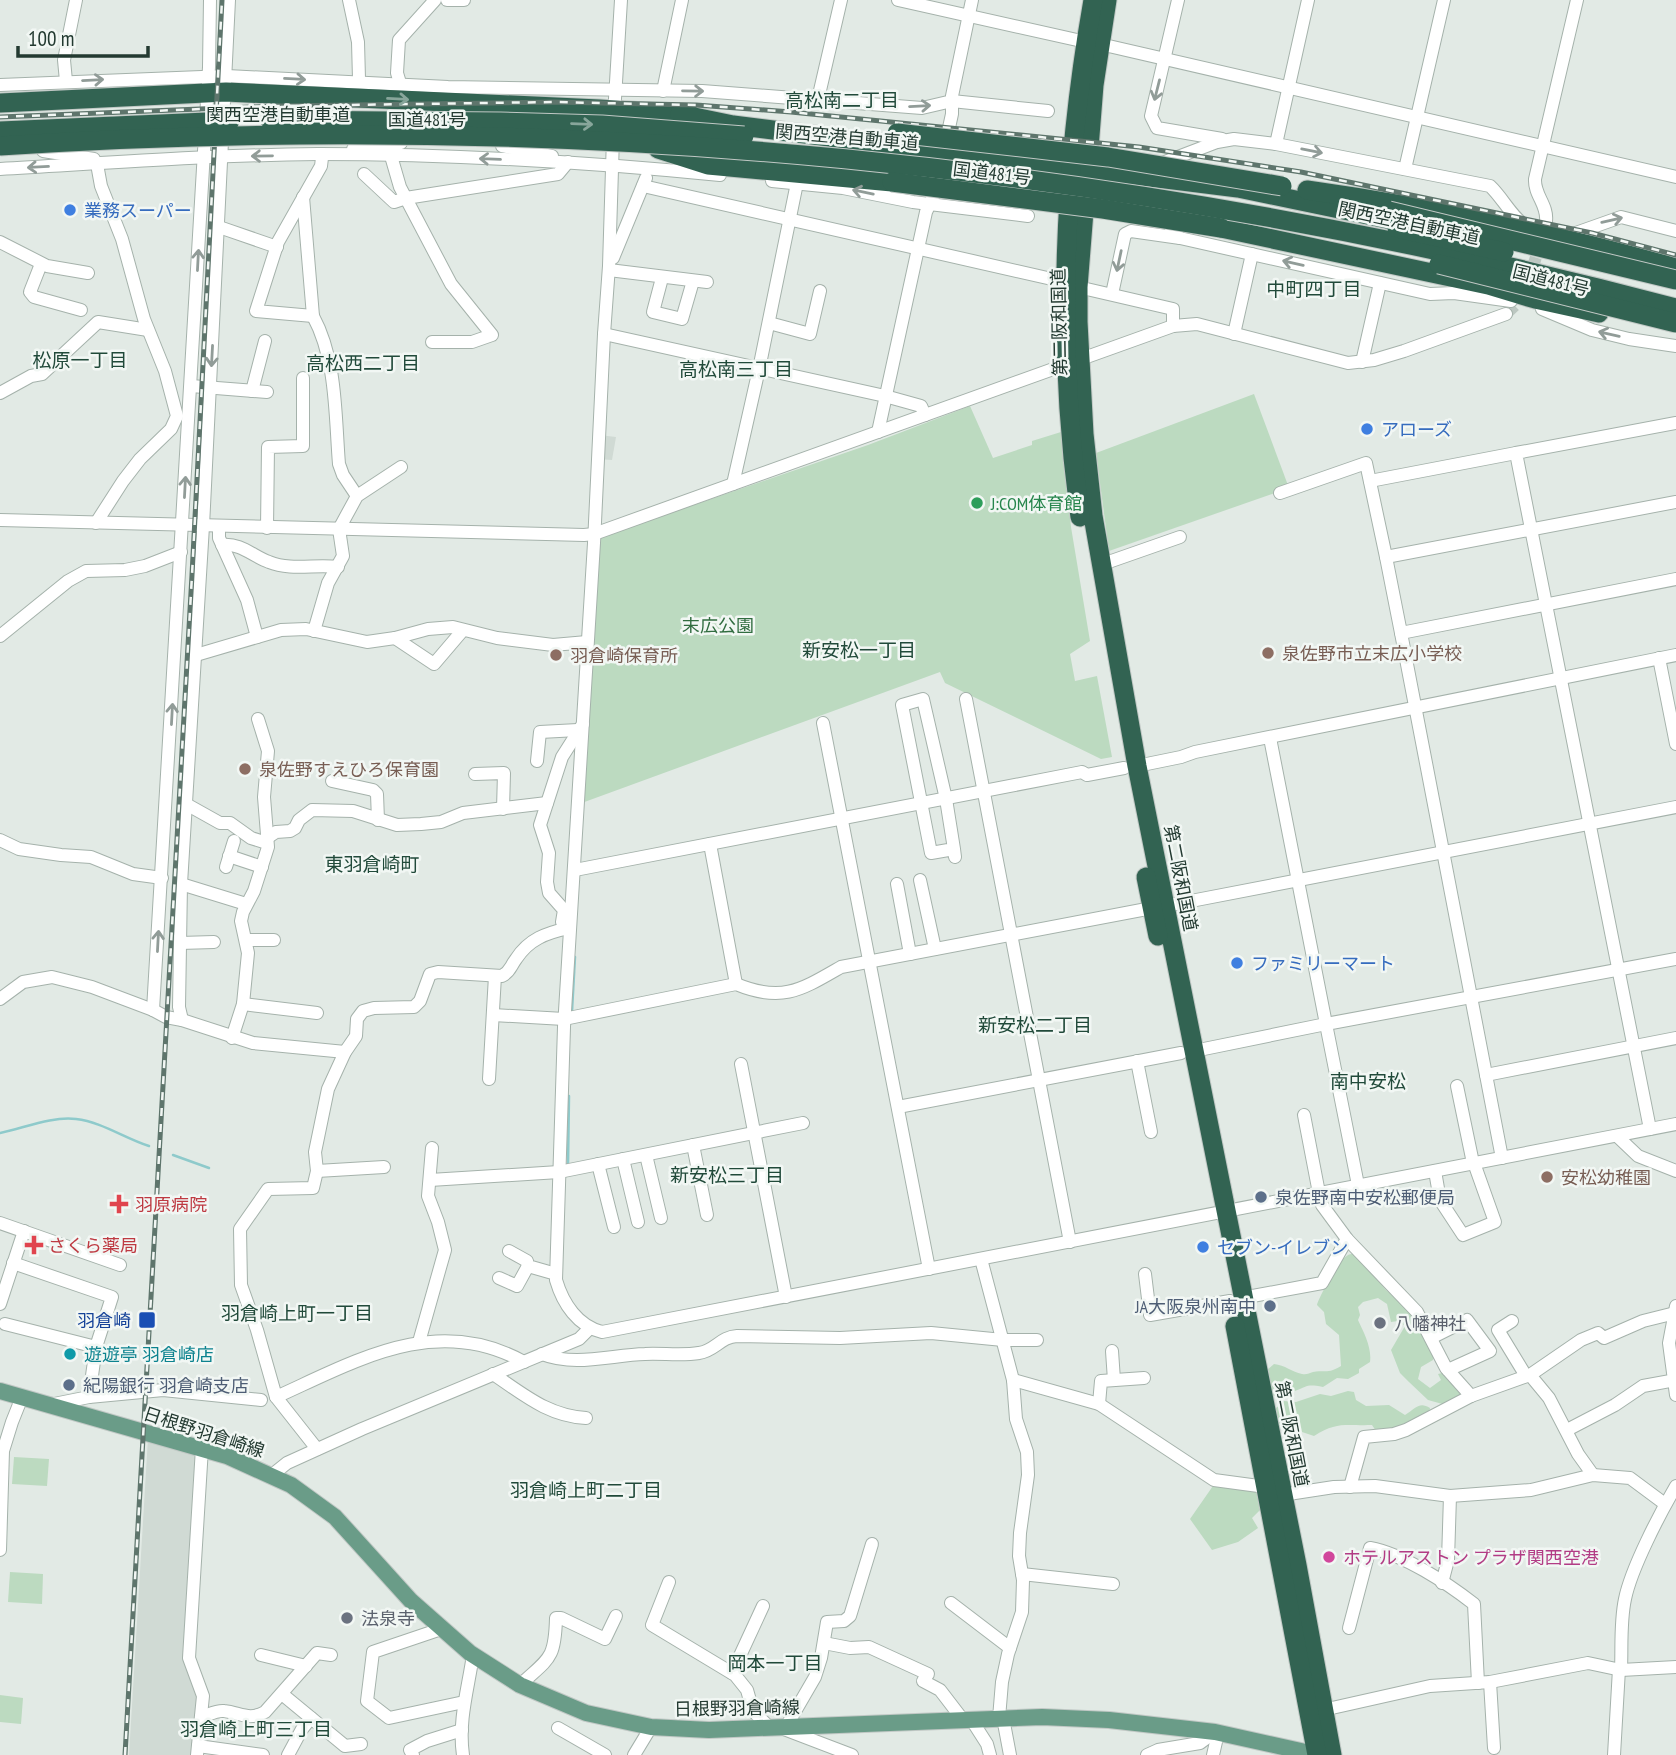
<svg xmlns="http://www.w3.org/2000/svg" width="1676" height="1755" viewBox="0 0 1676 1755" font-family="'PT Sans Narrow','Noto Sans JP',sans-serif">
<rect width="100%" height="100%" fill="#e2eae5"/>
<g fill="#d0dad4">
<polygon points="599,435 616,437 612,460 598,459"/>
<polygon points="148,1438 196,1451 186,1657 200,1695 194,1755 129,1755"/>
</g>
<g fill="#bcdac0">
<polygon points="1254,394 1289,488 1109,551 1096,453"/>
<polygon points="970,406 993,458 1032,445 1032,441 1061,432 1071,527 1090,641 1070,654 1075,681 1097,676 1112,757 1101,759 945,683 940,672 579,804 595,539 868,445"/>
<path d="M1355,1254L1386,1290L1411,1310L1433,1356V1360L1421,1367L1418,1379L1430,1388L1441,1380L1438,1374L1442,1373L1462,1392L1460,1396L1446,1405L1428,1400L1409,1382L1400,1373L1391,1350L1405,1326L1398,1321L1391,1322L1387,1304L1378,1298L1363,1302L1358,1307L1360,1315L1358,1320C1364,1333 1372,1348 1370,1362L1359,1369V1373L1348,1379L1337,1378L1323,1387C1307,1384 1308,1386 1295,1391C1287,1393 1280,1394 1272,1397L1266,1371L1274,1364C1285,1365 1292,1372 1302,1374C1307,1375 1309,1373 1313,1372C1326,1370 1328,1374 1341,1366L1339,1335L1326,1324L1324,1312L1317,1305C1319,1297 1338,1262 1344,1258C1349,1254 1349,1254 1355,1254Z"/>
<path d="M1348,1391L1354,1392L1356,1400L1366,1406L1389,1405L1405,1415C1415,1409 1419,1401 1430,1408L1429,1414L1415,1424L1376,1431L1372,1425C1346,1426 1337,1421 1314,1436L1302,1432L1298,1427L1289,1430L1277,1427L1275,1409L1284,1401L1296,1402L1320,1394L1331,1396Z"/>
<polygon points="14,1457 49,1459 47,1486 12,1484"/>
<polygon points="1215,1483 1256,1487 1261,1509 1252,1518 1258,1528 1238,1542 1212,1550 1190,1519"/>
<polygon points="10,1572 43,1574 42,1604 8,1602"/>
<polygon points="0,1695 23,1698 21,1724 0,1722"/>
</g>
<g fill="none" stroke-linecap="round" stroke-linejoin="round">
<g stroke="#8ecacb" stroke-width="2.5">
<polyline points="572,1011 575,957"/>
<path d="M0,1133C24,1128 52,1116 76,1119C102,1122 124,1138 149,1146"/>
<polyline points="173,1155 209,1168"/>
<polyline points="568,1166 569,1096"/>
</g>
<polyline stroke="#bcc7c1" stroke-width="12" stroke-dasharray="12 6" stroke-linecap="butt" points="1506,314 1524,297 1541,240"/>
<g stroke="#a5b2ab" stroke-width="14">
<g id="minor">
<polyline points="349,0 358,42 359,79 361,82"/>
<polyline points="447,0 464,0"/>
<polyline points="898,0 1086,42"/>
<polyline points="1178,0 1151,116 1157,128 1222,139"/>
<polyline points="1100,44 1676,177"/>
<polyline points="66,81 64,60 76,0"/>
<polyline points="400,83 397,73 399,40 435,0"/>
<polyline points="0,85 227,76 448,87 702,91 922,108 952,101 1048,111"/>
<polyline points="663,91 682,0"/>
<polyline points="818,99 841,0"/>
<polyline points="614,115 621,0"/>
<path d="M613,137L609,266L604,334L594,543L564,1027L556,1280C563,1304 578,1326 602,1332L1676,1124"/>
<polyline points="1276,144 1308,0"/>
<polyline points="502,146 552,156"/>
<polyline points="945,146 952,114 952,96 972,0"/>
<polyline points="353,149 401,143"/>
<polyline points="43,151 94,159"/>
<polyline points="391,156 400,187 451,284 492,335 472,342 432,342"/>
<path d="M1162,163L1217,142L1234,139L1276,144L1490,186C1503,198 1514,221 1529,228"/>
<path d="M0,169C106,163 212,155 318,154C452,154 586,162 720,175"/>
<polyline points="1405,169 1444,0"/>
<polyline points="364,174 394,202 406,198 558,174 568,162"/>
<polyline points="772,181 843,188 913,202 1028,216"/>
<polyline points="643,186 1065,282"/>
<path d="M303,197L313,316C337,360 335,416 339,464L343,475L357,496"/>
<polyline points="1166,214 1172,231 1180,238 1430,294 1454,293 1511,301"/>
<path d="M1546,221C1548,205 1534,195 1535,179L1577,0"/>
<polyline points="219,227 277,247"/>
<polyline points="1564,233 1573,234 1621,217 1676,231"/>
<polyline points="0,242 47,266 88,273"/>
<polyline points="613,258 646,178"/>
<polyline points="41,264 30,292 34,297 81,310"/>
<polyline points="609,270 707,282"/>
<polyline points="662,278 653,312 682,319 693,281"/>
<polyline points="1078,287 1173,309 1173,326"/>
<polyline points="1112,294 1125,234 1131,231 1180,238"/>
<polyline points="1542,309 1592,330 1629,339 1676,346"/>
<polyline points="313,316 256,311 278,242 321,166 322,158 319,154"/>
<polyline points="769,323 810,334 820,291"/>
<polyline points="604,334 885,396 921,406 925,415"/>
<polyline points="1234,334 1252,254"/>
<polyline points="1362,362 1380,283"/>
<polyline points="191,386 267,392"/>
<polyline points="252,391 265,341"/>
<polyline points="0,393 31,376 42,374 98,322 148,330"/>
<polyline points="878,432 926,212 933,197"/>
<polyline points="1370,481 1516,453"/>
<polyline points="733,484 759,369 797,183"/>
<polyline points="1280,493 1366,463 1386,557 1676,502"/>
<polyline points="0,520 584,535 594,534 1173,326 1197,324 1348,363 1374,360 1404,351 1506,314"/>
<polyline points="96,523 123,481 140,459 171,429 177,416 165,371 144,319 122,239 101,186 97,164"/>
<polyline points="219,526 219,538 247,600 257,637"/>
<polyline points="267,528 268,447 303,446 303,378"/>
<path d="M222,545C242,543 252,556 269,562C291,571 315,564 338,567"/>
<polyline points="1386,557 1401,633 1676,579"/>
<polyline points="1100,565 1180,537"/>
<polyline points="314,631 328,583 343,556 339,529 357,496 401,467"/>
<polyline points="1401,633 1502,1158"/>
<polyline points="0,636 68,581 86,571 125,570 145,566 181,552"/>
<polyline points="395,638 434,664 463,630"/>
<polyline points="196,655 281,630 306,629 367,642 395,638 428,629 453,627 497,638 553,645 587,642"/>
<polyline points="1659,658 1676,744"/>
<polyline points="966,699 1070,1242"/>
<polyline points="823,723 929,1269"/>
<polyline points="537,761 540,732 578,730"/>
<polyline points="1137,766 1181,757 1195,752 1676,655"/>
<polyline points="475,774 504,773 503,809"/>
<polyline points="332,781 373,790 377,794 378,820"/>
<polyline points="186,804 220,823 230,823 251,838 267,843"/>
<polyline points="267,838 276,832 290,831 295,828 299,820 312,810 353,811 397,825 421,824 441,822 463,813 547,803"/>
<polyline points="0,840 19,849 61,855 91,857 133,874 162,878"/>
<polyline points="710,844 736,984"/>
<polyline points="954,849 931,853 902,705 923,699 946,799 954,849 955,857"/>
<polyline points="229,856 262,867"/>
<polyline points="226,867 234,841"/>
<polyline points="575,870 1082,772 1087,775 1124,768"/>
<polyline points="920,880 935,949"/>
<polyline points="181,884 246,904"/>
<polyline points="897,884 910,954"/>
<polyline points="1165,906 1676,807"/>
<polyline points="562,922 564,910 549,893 547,882 549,853 540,825 562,757 583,724"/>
<polyline points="247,940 274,940"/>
<polyline points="180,943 214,942"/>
<polyline points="0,999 23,982 52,977 92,987 153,1010 166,1017 182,1020 253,1043 345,1052"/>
<polyline points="243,1004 317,1013"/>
<polyline points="153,1010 209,67 210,0"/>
<path d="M493,1015L564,1019L736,984C782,1003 801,990 841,967L1152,908"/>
<polyline points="182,1020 179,1007 181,884 203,526 229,0"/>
<polyline points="232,1038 243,1004 248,953 241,921 243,912 254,891 268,847 264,797 268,751 258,719"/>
<polyline points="1194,1051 1326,1024 1270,738"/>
<polyline points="1137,1061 1151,1132"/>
<polyline points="741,1064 786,1297"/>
<polyline points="1486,1075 1676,1038"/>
<polyline points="489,1079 495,976"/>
<polyline points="1457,1086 1473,1163"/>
<polyline points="898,1107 1181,1053"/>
<polyline points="1304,1115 1319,1193"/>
<polyline points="1650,1129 1516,453 1676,423"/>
<polyline points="1617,1136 1638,1156 1676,1171"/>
<polyline points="693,1145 707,1215"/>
<polyline points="646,1155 661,1218"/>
<polyline points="623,1159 638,1222"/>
<polyline points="598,1164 614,1227"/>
<polyline points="317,1171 384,1167"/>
<polyline points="1435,1171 1440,1200 1463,1235 1495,1222 1474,1163"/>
<polyline points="430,1180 559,1172 803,1123"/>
<polyline points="1358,1185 1326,1024 1676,959"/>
<polyline points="1320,1192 1322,1205 1347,1239 1417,1312 1446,1368 1471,1396"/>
<polyline points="0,1223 120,1265"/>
<polyline points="509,1251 527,1261 528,1266 556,1274"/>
<polyline points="981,1259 1013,1380 1016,1419 1027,1452 1028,1475 1020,1533 1019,1556 1023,1580 1022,1612 1008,1654 1002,1682 999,1718"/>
<polyline points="1145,1274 1150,1315 1230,1301"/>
<polyline points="499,1278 517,1286 528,1266"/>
<polyline points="1242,1298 1322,1283 1347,1239"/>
<polyline points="0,1304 24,1231"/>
<polyline points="1676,1306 1669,1343 1676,1395"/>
<polyline points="1512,1321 1498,1330 1526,1376"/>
<polyline points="5,1324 96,1347 112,1297 13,1263"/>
<polyline points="1431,1338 1467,1320 1490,1351 1448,1370"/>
<polyline points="419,1342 445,1250 438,1222 428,1196 432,1148"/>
<polyline points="1112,1351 1114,1380"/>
<path d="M542,1354C575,1367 611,1355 645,1354C662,1353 682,1356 699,1353C715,1351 720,1337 737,1336L840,1338L931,1333L1003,1340H1037"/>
<path d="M493,1374C523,1394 548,1416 586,1418"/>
<polyline points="1530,1375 1549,1398 1578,1454 1593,1475"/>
<polyline points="1013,1380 1099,1404 1214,1480 1266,1487"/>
<polyline points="89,1397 96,1347"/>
<path d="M276,1397C356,1361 436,1313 524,1362"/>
<polyline points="1099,1404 1101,1381 1144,1378"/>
<polyline points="49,1405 89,1397 163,1390 261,1400"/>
<polyline points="1567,1430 1615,1405 1643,1386 1676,1380"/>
<path d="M317,1449L276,1397L257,1330L241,1285L240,1229L268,1189L313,1188L317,1171L315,1152L328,1089L345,1052L356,1036L357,1019L363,1011L374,1008L414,1007L420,1001L430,974L438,972L502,976C511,971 510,967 516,959C529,939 546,933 569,928"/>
<polyline points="272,1475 287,1463 362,1429 579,1339 589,1329"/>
<polyline points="1350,1487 1364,1437 1394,1434 1406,1430 1471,1396 1530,1375 1581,1340 1598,1333 1604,1338 1643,1321 1675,1313"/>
<polyline points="1282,1495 1334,1487 1375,1486 1450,1496 1531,1490 1593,1475 1630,1478 1665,1504"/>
<polyline points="0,1550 3,1451 12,1422 22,1397"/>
<polyline points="1022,1574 1113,1584"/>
<polyline points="669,1582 652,1625 735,1675 747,1690 753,1711 770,1728"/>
<polyline points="1442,1583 1448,1560 1450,1496"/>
<polyline points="951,1603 1010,1648"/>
<path d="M1349,1628L1370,1548C1403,1554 1447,1583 1474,1604L1478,1683"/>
<polyline points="441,1629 373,1652 367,1701 389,1718 464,1702"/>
<polyline points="824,1643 850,1648 869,1647 928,1674 923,1681 940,1690 963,1720"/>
<polyline points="261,1655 306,1666"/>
<path d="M1621,1670C1622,1647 1620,1622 1625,1599C1631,1569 1660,1513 1676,1486"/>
<polyline points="732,1673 763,1606"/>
<polyline points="1490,1682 1494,1748"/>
<path d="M520,1685C549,1658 555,1660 556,1618H561L605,1639L616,1616"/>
<polyline points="282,1694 345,1746 361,1744"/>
<polyline points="1323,1710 1430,1686 1490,1682 1588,1663 1621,1670 1676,1667"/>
<path d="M201,1717C208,1715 217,1710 224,1711C241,1713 249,1721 265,1712L317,1653L331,1655"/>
<polyline points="1003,1718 1010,1755"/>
<polyline points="971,1719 987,1744 990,1755"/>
<polyline points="786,1727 815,1677 821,1658 827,1622 844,1621 850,1616 872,1544"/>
<polyline points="558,1728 605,1755"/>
<polyline points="781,1728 852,1755"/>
<polyline points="198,1746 263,1755"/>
<polyline points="197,1755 203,1696 189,1658 202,1448"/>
<polyline points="288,1755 302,1729 311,1718"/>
<polyline points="413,1755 410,1750 427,1741 462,1730"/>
<path d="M463,1755C458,1721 468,1689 473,1655"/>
<polyline points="634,1755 651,1727"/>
<polyline points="1147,1755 1158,1750 1200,1743 1215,1732"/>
<polyline points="1213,1755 1218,1733"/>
<polyline points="1614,1755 1619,1669"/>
</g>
</g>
<g stroke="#c1c8c5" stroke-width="18">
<polyline id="major" points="0,1391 227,1456 291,1485 335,1517 411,1601 470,1653 520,1685 586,1713 651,1727 709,1730 1042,1717 1109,1720 1215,1732 1319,1755"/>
</g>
<g stroke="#c1c8c5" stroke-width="21">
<g id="highway">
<polyline points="1107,0 1094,85 1078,287 1078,322 1084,434 1093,516 1137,766 1297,1565 1332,1755"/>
<polyline points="0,103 226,92 599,109 691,115"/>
<polyline points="680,114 733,125 1238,188 1406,223"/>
<polyline points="658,149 708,165 892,182"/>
<path d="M1307,190C1431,207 1555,234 1676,268"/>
<polyline points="1221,228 1488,285 1535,299 1599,313"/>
<path d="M1080,517C1056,344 1063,171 1093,0"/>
<polyline points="1146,877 1158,936"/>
<polyline points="1235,1326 1317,1755"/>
</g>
</g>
<use href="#minor" stroke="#fff" stroke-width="12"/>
<use href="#major" stroke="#6a9c88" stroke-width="16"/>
<use href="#highway" stroke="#326352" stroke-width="19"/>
<g stroke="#5e756c" stroke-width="5">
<g id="rail">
<polyline points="0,117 278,106 554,102 696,105 791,112 1139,147 1301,172 1592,233 1676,255"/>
<polyline points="125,1755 192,575 222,0"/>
</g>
</g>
<use href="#rail" stroke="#f2f7f4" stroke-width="2.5" stroke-dasharray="8" stroke-linecap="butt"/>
<g stroke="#c1c8c5" stroke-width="21" stroke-linecap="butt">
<g id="highway-bridge">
<polyline points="270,120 501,122 602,125 744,136"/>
<polyline points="0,131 230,121"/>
<polyline points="897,133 1108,157 1282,186"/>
<path d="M0,146C565,109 1129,163 1676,308"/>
<polyline points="892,182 1103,209 1221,228"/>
<polyline points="1389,211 1676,280"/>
<polyline points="1397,228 1504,252"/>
<polyline points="1439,264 1676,323"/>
</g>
</g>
<use href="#highway-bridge" stroke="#326352" stroke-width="19"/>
</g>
<defs><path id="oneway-shaft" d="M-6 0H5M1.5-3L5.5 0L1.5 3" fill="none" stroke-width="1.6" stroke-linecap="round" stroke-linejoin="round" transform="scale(1.75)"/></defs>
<g stroke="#919c98">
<use href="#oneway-shaft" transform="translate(295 79) rotate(3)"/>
<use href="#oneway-shaft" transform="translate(93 80) rotate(-3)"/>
<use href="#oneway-shaft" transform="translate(1157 90) rotate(104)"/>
<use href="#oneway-shaft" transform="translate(693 91) rotate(1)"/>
<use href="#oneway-shaft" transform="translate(920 106) rotate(-3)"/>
<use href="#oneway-shaft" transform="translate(1312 151) rotate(11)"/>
<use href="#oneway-shaft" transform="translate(262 156) rotate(179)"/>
<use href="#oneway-shaft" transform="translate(490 159) rotate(-178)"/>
<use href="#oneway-shaft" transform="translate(38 167) rotate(177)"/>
<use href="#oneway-shaft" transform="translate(863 192) rotate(-168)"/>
<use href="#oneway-shaft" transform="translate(1612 220) rotate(-13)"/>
<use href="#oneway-shaft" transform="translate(198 260) rotate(-87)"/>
<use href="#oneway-shaft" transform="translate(1119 261) rotate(102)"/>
<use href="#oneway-shaft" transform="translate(1293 263) rotate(-167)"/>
<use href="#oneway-shaft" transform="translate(1609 334) rotate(-167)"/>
<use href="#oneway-shaft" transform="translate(212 356) rotate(93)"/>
<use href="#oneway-shaft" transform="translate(185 487) rotate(-87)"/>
<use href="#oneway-shaft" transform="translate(172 714) rotate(-87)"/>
<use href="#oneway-shaft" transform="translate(158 941) rotate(-87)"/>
</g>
<g stroke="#88a69b">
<use href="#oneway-shaft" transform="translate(398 99) rotate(3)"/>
<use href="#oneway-shaft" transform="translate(582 124) rotate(2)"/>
</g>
<g fill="#3f7fe0" stroke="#f2f7f4" stroke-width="2.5">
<circle cx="70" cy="210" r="7"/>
<circle cx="1367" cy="429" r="7"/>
<circle cx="1237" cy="963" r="7"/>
<circle cx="1203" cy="1247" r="7"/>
</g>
<circle fill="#2e9e5b" stroke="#f2f7f4" stroke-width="2.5" cx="977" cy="503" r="7"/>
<g fill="#8d6e63" stroke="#f2f7f4" stroke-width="2.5">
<circle cx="1268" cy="653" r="7"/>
<circle cx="556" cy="655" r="7"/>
<circle cx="245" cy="769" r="7"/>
<circle cx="1547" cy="1177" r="7"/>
</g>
<g fill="#5c6f8a" stroke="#f2f7f4" stroke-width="2.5">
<circle cx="1261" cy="1197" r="7"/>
<circle cx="1270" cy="1306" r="7"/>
<circle cx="69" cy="1385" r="7"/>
</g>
<g fill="#e0444e" stroke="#f2f7f4" stroke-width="2.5">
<path d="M115.5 1193.5h7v7h7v7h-7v7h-7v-7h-7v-7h7z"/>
<path d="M30.5 1234.5h7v7h7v7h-7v7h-7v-7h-7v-7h7z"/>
</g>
<rect fill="#1a4fb4" stroke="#f2f7f4" stroke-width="2.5" x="138" y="1311" width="18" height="18" rx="3.5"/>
<g fill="#6b7280" stroke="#f2f7f4" stroke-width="2.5">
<circle cx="1380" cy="1323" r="7"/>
<circle cx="347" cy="1618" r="7"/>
</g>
<circle fill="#0f9aa8" stroke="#f2f7f4" stroke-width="2.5" cx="70" cy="1354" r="7"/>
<circle fill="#d1479c" stroke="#f2f7f4" stroke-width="2.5" cx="1329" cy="1557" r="7"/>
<g text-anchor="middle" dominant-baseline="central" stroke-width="5" stroke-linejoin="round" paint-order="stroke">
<g font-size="18" fill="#233a31" stroke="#f2f7f4">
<text x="278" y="114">関西空港自動車道</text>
<text x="427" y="119">国道481号</text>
<text transform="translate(847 137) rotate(5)">関西空港自動車道</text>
<text transform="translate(992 173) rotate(7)">国道481号</text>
<text transform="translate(1409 223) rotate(12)">関西空港自動車道</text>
<text transform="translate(1551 280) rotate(14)">国道481号</text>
<text transform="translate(1059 322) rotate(-91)">第二阪和国道</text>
<text transform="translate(1181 878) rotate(79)">第二阪和国道</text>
<text transform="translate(204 1432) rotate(18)">日根野羽倉崎線</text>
<text transform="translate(1292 1434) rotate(79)">第二阪和国道</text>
<text transform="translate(737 1708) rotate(-1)">日根野羽倉崎線</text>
</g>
<g font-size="18" fill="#366cbe" stroke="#f2f7f4" text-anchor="start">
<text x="84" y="210">業務スーパー</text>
<text x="1381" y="429">アローズ</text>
<text x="1251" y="963">ファミリーマート</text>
<text x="1217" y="1247">セブン-イレブン</text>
</g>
<g font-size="18" fill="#27864d" stroke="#f2f7f4" text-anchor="start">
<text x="991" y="503">J:COM体育館</text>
</g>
<g font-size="18" fill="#316d40" stroke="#f2f7f4">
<text x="718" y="625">末広公園</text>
</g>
<g font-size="18" fill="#785e54" stroke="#f2f7f4" text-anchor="start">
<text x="1282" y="653">泉佐野市立末広小学校</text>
<text x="570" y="655">羽倉崎保育所</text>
<text x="259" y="769">泉佐野すえひろ保育園</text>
<text x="1561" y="1177">安松幼稚園</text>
</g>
<g font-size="18" fill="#4e5e75" stroke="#f2f7f4" text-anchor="start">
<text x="1275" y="1197">泉佐野南中安松郵便局</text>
<text x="1256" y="1306" text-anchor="end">JA大阪泉州南中</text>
<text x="83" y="1385">紀陽銀行 羽倉崎支店</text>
</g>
<g font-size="18" fill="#be3a42" stroke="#f2f7f4" text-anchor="start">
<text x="135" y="1204">羽原病院</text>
<text x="48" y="1245">さくら薬局</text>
</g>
<g font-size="18" fill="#164399" stroke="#f2f7f4" text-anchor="end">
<text x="131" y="1320">羽倉崎</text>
</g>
<g font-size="18" fill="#5b616d" stroke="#f2f7f4" text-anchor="start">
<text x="1394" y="1323">八幡神社</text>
<text x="361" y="1618">法泉寺</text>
</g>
<g font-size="18" fill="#0d838f" stroke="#f2f7f4" text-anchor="start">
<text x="84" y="1354">遊遊亭 羽倉崎店</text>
</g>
<g font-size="18" fill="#b23c85" stroke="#f2f7f4" text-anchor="start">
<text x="1343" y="1557">ホテルアストン プラザ関西空港</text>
</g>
<g font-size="19" fill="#214a3a" stroke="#f2f7f4">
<text x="842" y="100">高松南二丁目</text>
<text x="1314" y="289">中町四丁目</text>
<text x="80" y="360">松原一丁目</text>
<text x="363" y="363">高松西二丁目</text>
<text x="736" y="369">高松南三丁目</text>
<text x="859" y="650">新安松一丁目</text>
<text x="372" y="864">東羽倉崎町</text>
<text x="1035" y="1025">新安松二丁目</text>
<text x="1368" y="1081">南中安松</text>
<text x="727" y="1175">新安松三丁目</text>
<text x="297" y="1313">羽倉崎上町一丁目</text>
<text x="586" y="1490">羽倉崎上町二丁目</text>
<text x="775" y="1663">岡本一丁目</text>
<text x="256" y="1729">羽倉崎上町三丁目</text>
</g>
</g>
<path d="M18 46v10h130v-10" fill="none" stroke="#233a31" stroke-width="3.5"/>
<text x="28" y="46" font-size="21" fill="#233a31" stroke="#f2f7f4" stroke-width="5" paint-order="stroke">100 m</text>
</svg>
